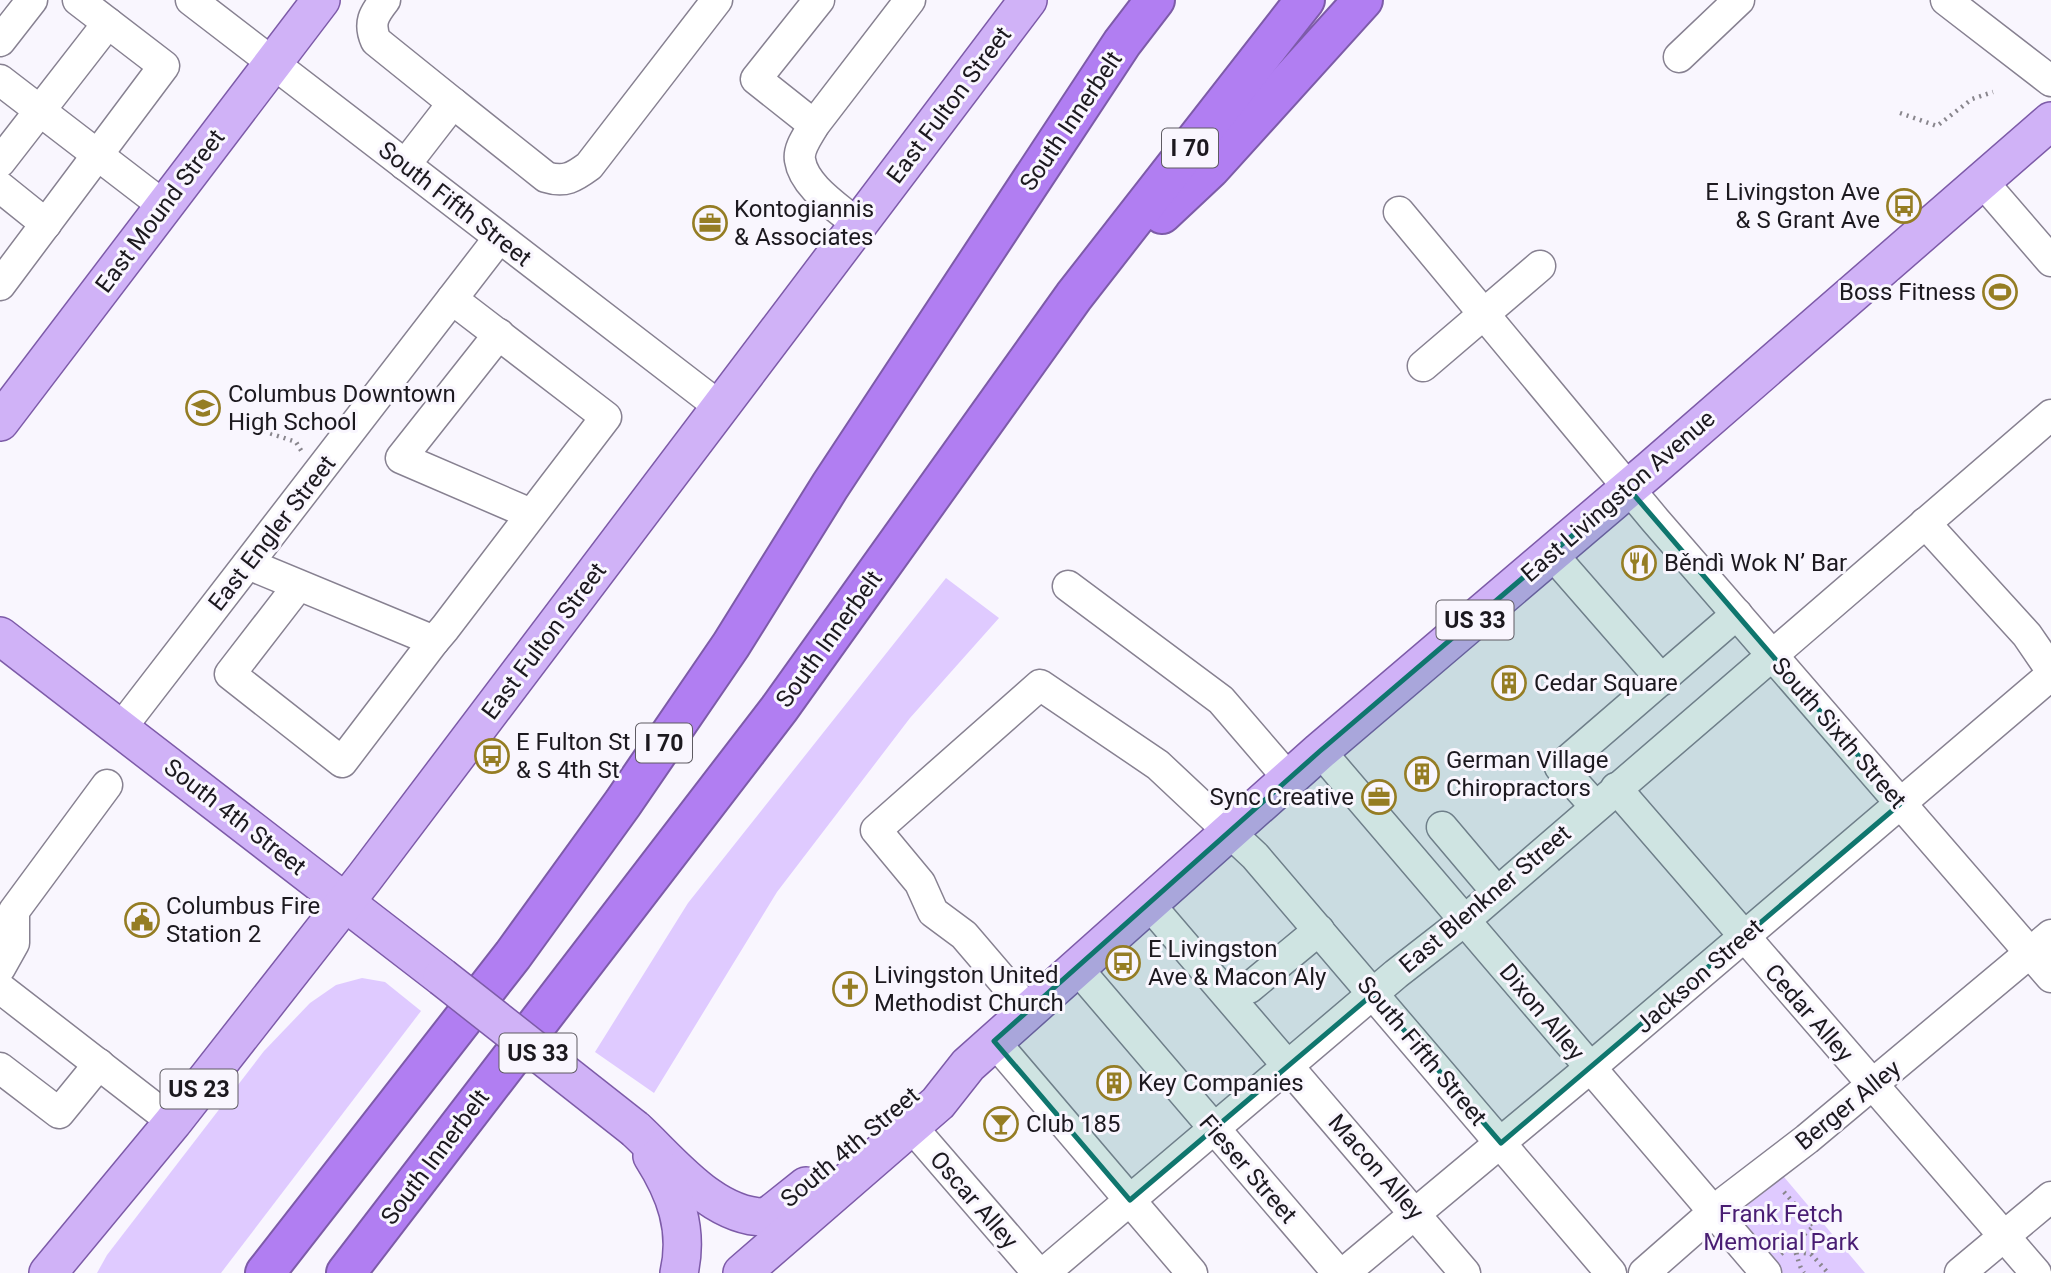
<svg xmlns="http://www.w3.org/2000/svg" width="2051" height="1273" viewBox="0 0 2051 1273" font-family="Roboto,sans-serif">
<rect width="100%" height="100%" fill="#f9f6fe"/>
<g fill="#dfcaff">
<polygon points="946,578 999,618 910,718 777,892 654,1093 595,1052 688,903"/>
<polygon points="362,978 385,982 421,1011 221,1273 97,1273 107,1255 264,1051 310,1003 336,985"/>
<polygon points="1779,1171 1865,1273 1775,1273 1726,1215"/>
</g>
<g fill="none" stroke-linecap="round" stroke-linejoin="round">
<g stroke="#878191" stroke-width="33">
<g id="minor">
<polyline points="191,0 720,407"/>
<path d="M385,0C374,14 368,23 376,41L453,103L405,165"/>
<polyline points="1946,0 2051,81"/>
<polyline points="0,41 32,0"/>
<polyline points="1679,57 1739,0"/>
<polyline points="0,80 164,206"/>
<path d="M453,103L546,177C565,183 574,177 589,166L717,0"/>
<polyline points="814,125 756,79 819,0"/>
<polyline points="0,162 108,23"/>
<polyline points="1982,181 2051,261"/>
<polyline points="0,187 46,224"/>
<polyline points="1399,212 1655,520 2051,977"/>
<path d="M858,225C839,208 804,187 800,160C798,148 808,136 814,125L910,0"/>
<polyline points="0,285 164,66 78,0"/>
<polyline points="499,334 401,458 531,514"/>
<polyline points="1423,366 1540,266"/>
<polyline points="1925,523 2027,635 2051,670"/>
<polyline points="1552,554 1662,680"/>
<polyline points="248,564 434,641 445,628 606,417 452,299"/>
<polyline points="298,586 230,674 342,762 434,641"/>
<polyline points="1068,586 1221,700 1289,779"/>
<polyline points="121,728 499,238"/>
<polyline points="1320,751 1766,1273"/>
<polyline points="1616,788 2036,1273"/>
<polyline points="1595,806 1560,767 1737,614"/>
<polyline points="1442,827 1497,892"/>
<polyline points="1149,904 1465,1273"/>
<polyline points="0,968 14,943 14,911 107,785"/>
<polyline points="1077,968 1338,1273"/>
<polyline points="0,988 173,1122"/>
<polyline points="1249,988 1319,930"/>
<polyline points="1029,1011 964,935 933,912 920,883 876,830 1040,685 1158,765 1255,856 1611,1273"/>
<polyline points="994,1041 1192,1273"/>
<polyline points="0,1068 59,1113 99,1064"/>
<polyline points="911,1126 1038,1273"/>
<polyline points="1044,1273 1396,974 1464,921 2051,415"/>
<polyline points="1344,1273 1590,1068 2051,675"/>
<polyline points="1644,1273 1726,1201 1807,1139 2051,935"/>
<polyline points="1960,1273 2051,1197"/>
</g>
</g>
<g stroke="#7d5ba8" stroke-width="40">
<g id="major">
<polyline points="0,422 321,0"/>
<polyline points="0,636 442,977"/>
<path d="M635,1129C670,1161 714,1219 767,1217L806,1186"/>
<path d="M652,1156C675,1192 689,1229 679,1273"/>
<polyline points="48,1273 173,1122 365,877 1028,0"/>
<polyline points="742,1273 938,1103 968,1065 1320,751 1650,470 2051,121"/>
</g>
</g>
<g stroke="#7d5ba8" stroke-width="42">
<g id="highway">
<polyline points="1162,214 1210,169 1363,0"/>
<polyline points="265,1273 513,955 623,803 731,645 830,486 1122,43 1155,0"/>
<polyline points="346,1273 779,709 1074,296 1305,0"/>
</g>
</g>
<g stroke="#89868d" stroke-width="4.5" stroke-dasharray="2 5" stroke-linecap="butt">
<polyline points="1900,113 1937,126 1972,99 1993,92"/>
<polyline points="257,429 296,442 302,452"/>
<polyline points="1784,1192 1814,1226 1791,1246"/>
<polyline points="1797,1252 1811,1254 1828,1273"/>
<path d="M1781,1254L1791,1246C1799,1254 1797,1264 1804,1273"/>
</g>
<use href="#minor" stroke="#fff" stroke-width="30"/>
<use href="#major" stroke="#d0b2f7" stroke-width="37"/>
<use href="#highway" stroke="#b17ef2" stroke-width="38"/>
<g stroke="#7d5ba8" stroke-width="40" stroke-linecap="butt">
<polyline id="major-bridge" points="442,977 635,1129"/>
</g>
<use href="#major-bridge" stroke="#d0b2f7" stroke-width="37"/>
</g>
<path fill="#0f766e" fill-opacity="0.2" stroke="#0f766e" stroke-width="5" stroke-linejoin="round" d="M1628,488L1900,804L1501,1143L1373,994L1130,1200L994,1041L1320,751Z"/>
<defs>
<g id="bus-ring" transform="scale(1.75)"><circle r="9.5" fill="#f9f6fe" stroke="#957d24" stroke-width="1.5"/><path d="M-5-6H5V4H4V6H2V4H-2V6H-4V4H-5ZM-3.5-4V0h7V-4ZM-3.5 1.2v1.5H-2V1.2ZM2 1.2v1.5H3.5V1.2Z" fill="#957d24"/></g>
<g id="office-ring" transform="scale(1.75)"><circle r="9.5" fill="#f9f6fe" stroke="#957d24" stroke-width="1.5"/><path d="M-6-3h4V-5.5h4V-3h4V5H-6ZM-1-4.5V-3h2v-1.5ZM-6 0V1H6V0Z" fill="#957d24"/></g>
<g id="stadium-ring" transform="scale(1.75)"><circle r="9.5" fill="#f9f6fe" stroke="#957d24" stroke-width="1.5"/><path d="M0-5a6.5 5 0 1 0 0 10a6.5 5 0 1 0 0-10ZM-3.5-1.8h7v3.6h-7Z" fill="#957d24"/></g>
<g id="school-ring" transform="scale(1.75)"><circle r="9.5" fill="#f9f6fe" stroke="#957d24" stroke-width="1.5"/><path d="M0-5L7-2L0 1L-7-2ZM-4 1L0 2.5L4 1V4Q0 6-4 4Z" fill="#957d24"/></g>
<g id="restaurant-ring" transform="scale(1.75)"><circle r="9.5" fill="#f9f6fe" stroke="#957d24" stroke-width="1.5"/><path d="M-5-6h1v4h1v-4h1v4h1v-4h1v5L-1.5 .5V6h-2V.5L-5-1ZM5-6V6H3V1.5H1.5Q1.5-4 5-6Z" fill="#957d24"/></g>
<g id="building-ring" transform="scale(1.75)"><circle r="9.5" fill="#f9f6fe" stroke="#957d24" stroke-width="1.5"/><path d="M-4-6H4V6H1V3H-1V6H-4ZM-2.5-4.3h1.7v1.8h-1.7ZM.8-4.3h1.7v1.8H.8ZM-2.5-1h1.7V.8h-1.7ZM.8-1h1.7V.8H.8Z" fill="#957d24"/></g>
<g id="civic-ring" transform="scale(1.75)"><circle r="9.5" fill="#f9f6fe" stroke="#957d24" stroke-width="1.5"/><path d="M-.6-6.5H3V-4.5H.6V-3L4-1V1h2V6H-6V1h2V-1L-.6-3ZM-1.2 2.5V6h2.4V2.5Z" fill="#957d24"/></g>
<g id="church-ring" transform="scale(1.75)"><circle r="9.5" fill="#f9f6fe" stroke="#957d24" stroke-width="1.5"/><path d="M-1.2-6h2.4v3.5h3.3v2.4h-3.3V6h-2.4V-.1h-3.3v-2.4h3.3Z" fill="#957d24"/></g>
<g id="bar-ring" transform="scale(1.75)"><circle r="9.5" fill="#f9f6fe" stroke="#957d24" stroke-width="1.5"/><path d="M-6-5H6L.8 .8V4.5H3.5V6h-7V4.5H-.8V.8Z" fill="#957d24"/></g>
</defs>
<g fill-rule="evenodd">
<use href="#bus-ring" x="1904" y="206"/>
<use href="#office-ring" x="710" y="223"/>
<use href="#stadium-ring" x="2000" y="292"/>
<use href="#school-ring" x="203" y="408"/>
<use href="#restaurant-ring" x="1639" y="563"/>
<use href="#building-ring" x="1509" y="683"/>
<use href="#bus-ring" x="492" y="756"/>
<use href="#building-ring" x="1422" y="774"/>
<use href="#office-ring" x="1379" y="797"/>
<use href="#civic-ring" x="142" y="920"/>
<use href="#bus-ring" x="1123" y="963"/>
<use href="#church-ring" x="850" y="989"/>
<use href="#building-ring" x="1114" y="1083"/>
<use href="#bar-ring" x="1001" y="1124"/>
</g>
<g text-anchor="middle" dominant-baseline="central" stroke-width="6" stroke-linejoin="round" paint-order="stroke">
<g fill="#f9f6fe" stroke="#5e5b62" stroke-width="2">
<rect x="1162" y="128.5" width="56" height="39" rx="5"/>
<rect x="1436.5" y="600.5" width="77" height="39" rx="5"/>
<rect x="636" y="723.5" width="56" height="39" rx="5"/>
<rect x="499.5" y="1033.5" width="77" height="39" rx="5"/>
<rect x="160.5" y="1069.5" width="77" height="39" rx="5"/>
</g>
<g font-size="23" font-weight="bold" fill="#1c191f">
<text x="1190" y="148">I 70</text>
<text x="1475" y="620">US 33</text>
<text x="664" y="743">I 70</text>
<text x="538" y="1053">US 33</text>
<text x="199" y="1089">US 23</text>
</g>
<g font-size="24" fill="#1c191f" stroke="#f9f6fe">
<text transform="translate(949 105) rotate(-53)">East Fulton Street</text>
<text transform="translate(1071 121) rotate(-56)">South Innerbelt</text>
<text transform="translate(455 204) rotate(38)">South Fifth Street</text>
<text transform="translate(160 211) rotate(-53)">East Mound Street</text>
<text transform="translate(1618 496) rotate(-41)">East Livingston Avenue</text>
<text transform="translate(272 533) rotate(-52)">East Engler Street</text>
<text transform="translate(829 639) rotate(-54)">South Innerbelt</text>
<text transform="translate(544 641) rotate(-53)">East Fulton Street</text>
<text transform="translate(1839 733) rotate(49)">South Sixth Street</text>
<text transform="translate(235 817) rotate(38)">South 4th Street</text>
<text transform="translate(1485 899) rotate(-40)">East Blenkner Street</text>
<text transform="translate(1699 976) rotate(-41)">Jackson Street</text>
<text transform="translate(1542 1012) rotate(50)">Dixon Alley</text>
<text transform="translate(1809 1013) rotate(49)">Cedar Alley</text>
<text transform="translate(1422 1051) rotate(50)">South Fifth Street</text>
<text transform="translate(1848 1105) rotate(-39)">Berger Alley</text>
<text transform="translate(850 1147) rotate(-40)">South 4th Street</text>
<text transform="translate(435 1157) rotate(-53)">South Innerbelt</text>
<text transform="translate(1376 1167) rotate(49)">Macon Alley</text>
<text transform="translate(1248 1169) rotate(49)">Fieser Street</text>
<text transform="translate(974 1200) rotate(49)">Oscar Alley</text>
</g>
<g font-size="24" fill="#1c191f" stroke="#f9f6fe" text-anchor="start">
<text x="1880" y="192" text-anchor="end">E Livingston Ave<tspan x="1880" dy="28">&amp; S Grant Ave</tspan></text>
<text x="734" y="209">Kontogiannis<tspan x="734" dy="28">&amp; Associates</tspan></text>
<text x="1976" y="292" text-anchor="end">Boss Fitness</text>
<text x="228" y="394">Columbus Downtown<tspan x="228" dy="28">High School</tspan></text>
<text x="1664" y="563">Běndì Wok N’ Bar</text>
<text x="1534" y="683">Cedar Square</text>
<text x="516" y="742">E Fulton St<tspan x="516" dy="28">&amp; S 4th St</tspan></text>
<text x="1446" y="760">German Village<tspan x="1446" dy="28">Chiropractors</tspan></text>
<text x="1354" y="797" text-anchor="end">Sync Creative</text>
<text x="166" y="906">Columbus Fire<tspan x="166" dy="28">Station 2</tspan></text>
<text x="1148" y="949">E Livingston<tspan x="1148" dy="28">Ave &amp; Macon Aly</tspan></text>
<text x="874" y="975">Livingston United<tspan x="874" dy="28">Methodist Church</tspan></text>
<text x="1138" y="1083">Key Companies</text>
<text x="1026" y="1124">Club 185</text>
</g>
<g font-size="24" fill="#491d73" stroke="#f9f6fe">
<text x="1781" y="1214">Frank Fetch<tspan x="1781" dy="28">Memorial Park</tspan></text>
</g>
</g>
</svg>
